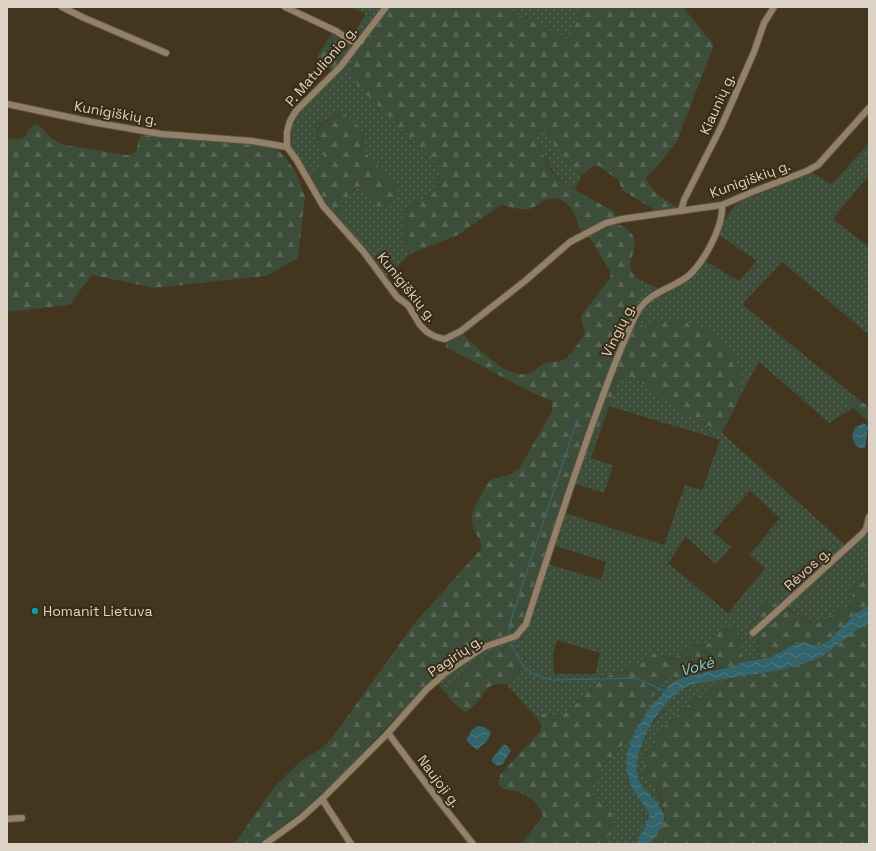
<svg xmlns="http://www.w3.org/2000/svg" width="876" height="851" viewBox="0 0 876 851" font-family="'Space Grotesk',sans-serif">
<defs>
<pattern id="grass-dots" width="8" height="8" patternUnits="userSpaceOnUse"><rect width="8" height="8" fill="#3c4d3a"/><path d="M2 2h.1M6 6h.1" fill="none" stroke="#586655" stroke-width="1.8" stroke-linecap="round"/></pattern>
<pattern id="forest-firs" width="22" height="20" patternUnits="userSpaceOnUse"><rect width="22" height="20" fill="#3c4d3a"/><path d="M5 1l3.5 6h-7zM16 11l3.5 6h-7z" fill="#586655"/></pattern>
<pattern id="water-waves" width="16" height="10" patternUnits="userSpaceOnUse"><rect width="16" height="10" fill="#33646b"/><path d="M0 5q4-4 8 0t8 0" fill="none" stroke="#50797f"/></pattern>
</defs>
<rect width="100%" height="100%" fill="#43351e"/>
<g fill="url(#grass-dots)" fill-rule="evenodd">
<polygon points="349,7 385,7 361,38 350,39 366,14"/>
<polygon points="503,7 582,7 570,40"/>
<path d="M355,53L352,63L438,165C444,178 435,187 429,198L412,203L405,251L410,254L386,278L332,212L356,187C363,187 372,191 373,199L383,206C389,200 399,196 397,187L364,151L363,132L358,126L342,113L335,114L330,120C327,121 323,121 321,123C310,133 323,148 324,160L314,176L313,183L291,147L289,143L292,123L299,110Z"/>
<path d="M541,131L545,134L566,159L582,175L575,189C549,175 547,162 536,136L537,132Z"/>
<path d="M869,143V175L833,219L869,247V335L782,262L742,304L853,395L850,403L853,408L829,423L759,362L739,398V371L667,319L644,327C623,319 635,302 641,287L636,278L665,292C684,283 693,279 705,261L739,281L757,261L719,235C725,221 728,209 741,201L812,173L832,184Z"/>
<path d="M633,377L690,416L722,433L850,549L865,536L869,530V572L853,587L852,601L849,605L820,622C802,625 791,602 773,604C768,605 763,609 759,611L758,659L743,662L739,636L716,632L709,643C703,646 696,644 690,646C677,651 677,664 662,655L637,664L629,670L601,678L573,707L561,715L553,716L542,713L536,717L506,684L514,677L520,670L505,649C485,657 455,673 446,693L433,679L470,650L485,641L508,634L517,627L523,617L559,511L664,545L685,485L702,490L720,440L609,406L591,458L613,465L604,493L569,482L573,471L587,455L619,380L624,378ZM750,491L780,518L749,555L765,568L728,613L668,563L686,537L716,564L731,547L713,532ZM555,546L606,562L601,580L548,564ZM557,640L600,653L595,674H554L553,654Z"/>
<polygon points="672,677 678,679 659,695 636,729 626,762 629,780 642,803 649,813 649,818 636,844 600,844 605,841 612,812 593,794 592,785 604,764 625,743 662,681 667,678"/>
<path d="M733,678L700,695L646,780C656,790 660,792 662,807C653,799 643,791 638,779C629,755 648,730 661,712C667,703 674,693 684,687C697,681 718,680 733,678Z"/>
</g>
<g fill="url(#forest-firs)">
<path d="M390,7H503L570,40L582,7H683L713,44V48L676,143L655,169L646,177C648,191 667,200 677,207L675,209L658,212L623,191L618,180L599,166H594L582,175L566,159L545,134L541,131L537,133L536,136C540,146 544,158 549,168C559,185 597,200 615,213V216L613,218L612,224C627,225 638,235 634,251C632,257 629,262 631,269C632,276 640,281 641,288C643,301 626,305 635,319C637,324 639,325 644,327L667,319L679,320L713,332L737,360L739,371V398L735,408L722,433L690,416L633,377L624,378L619,380L587,455L573,471L523,617L517,627L508,634L485,641L470,650L426,686L343,773L305,809L259,844H234L275,786L301,761L323,747L332,738L414,624L481,549C482,537 475,536 473,526C468,511 483,493 490,480L500,477L507,476L519,469L552,411V401L527,390L446,347V344L460,334L464,335C478,348 506,378 527,374C533,373 538,366 543,364C549,361 554,362 561,361C571,358 578,342 585,334L581,316L584,312L610,278L611,273L590,238H585C580,232 580,227 577,221C576,216 571,209 568,205C562,198 553,197 545,200C539,202 536,208 529,209C519,210 510,207 501,205L458,235L410,254L405,251L403,244L406,209L412,203L429,198C435,187 444,178 438,165L358,86C355,79 350,71 352,62C354,49 380,19 390,7Z"/>
<polygon points="332,32 350,44 350,53 332,71 317,57"/>
<path d="M338,113H342L358,126L363,132L364,151L397,187V194C392,198 378,214 373,203C372,199 373,196 371,193C369,191 365,190 363,188C359,187 357,186 354,188L338,212L335,213L332,212L313,183L314,176L324,158L316,133C321,122 320,124 330,120L335,114Z"/>
<path d="M35,124L40,126L52,139L64,145L126,155C144,155 132,140 144,135L253,143L267,146L280,152L286,158L296,173L305,197L298,258L266,276L154,288L92,275L69,305L7,312V138C31,143 21,133 35,124Z"/>
<polygon points="853,395 869,407 869,422 853,408 850,403"/>
<path d="M869,572V605L855,614L827,642L817,646L803,642L791,646L771,657L758,659L759,611C773,590 796,617 810,622C813,623 816,623 820,622L849,605L852,601L853,587Z"/>
<polygon points="869,623 869,844 650,844 662,825 665,819 664,814 661,797 658,792 646,780 643,769 646,756 662,729 700,695 733,678 781,670 812,661 823,656 857,630"/>
<path d="M725,626L736,629L739,636L743,662L737,665L690,675L678,679L672,677L667,678L662,681L625,743L604,764L592,785L593,794L612,812L614,821L613,830L605,841L600,844H521L543,816C541,806 529,796 519,792C511,789 504,791 498,785L500,775L541,730V724L536,717L542,713L553,716L561,715L573,707L601,678L629,670L646,656L654,654L672,659C679,656 683,649 690,646C697,644 703,646 709,643C714,636 717,629 725,626Z"/>
<path d="M505,649L514,650L523,664C519,673 513,678 506,684C480,681 484,704 465,712C458,708 450,700 446,693C455,673 485,657 505,649Z"/>
</g>
<g fill="url(#water-waves)">
<path d="M863,423L868,426L865,448C858,450 853,443 852,436L855,428Z"/>
<path d="M869,605V623L857,630L823,656L812,661L781,670L693,684C687,686 682,688 677,693C658,709 630,752 638,778C643,794 662,802 664,815C666,825 655,836 650,844H636L649,818V813L632,788L627,772L626,762L628,750L636,729L651,706L669,685L678,679L690,675L721,669L737,665L743,662L771,657L791,646L803,642L817,646L827,642L855,614Z"/>
<path d="M478,726C483,726 487,728 491,732L488,740L477,750L466,740L472,730Z"/>
<polygon points="503,745 506,745 511,750 503,764 498,766 492,762 492,759"/>
</g>
<g fill="none" stroke-linecap="round" stroke-linejoin="round">
<g stroke="#33646b" stroke-width="1.5">
<polyline points="509,635 510,623 577,420"/>
<path d="M511,643C519,663 529,677 553,680L637,678L664,691"/>
</g>
<g stroke="#5f5340" stroke-width="8">
<g id="minor">
<polyline points="62,7 82,17 166,53"/>
<polyline points="285,7 336,31 351,41 361,41"/>
<polyline points="7,104 92,122 161,134 252,141 287,147 296,159 323,206 363,251 397,297 408,305 420,325 427,332 434,336 440,338 445,339 461,331 525,281 570,242 606,223 622,219 722,205 752,192 807,171 818,165 869,108"/>
<polyline points="287,147 287,132 290,121 296,111 341,66 386,7"/>
<polyline points="681,211 684,200 721,127 754,52 764,23 774,7"/>
<polyline points="753,633 862,534 866,529 869,517"/>
<polyline points="388,733 439,801 473,844"/>
<polyline points="322,799 351,844"/>
<polyline points="7,819 22,818"/>
<path d="M265,844L301,818L322,799L388,733L426,690L445,673L484,647L516,636L526,624C549,552 572,480 598,409C606,387 614,365 623,344C628,333 632,321 638,311C650,292 670,289 687,277C703,264 724,226 722,205"/>
</g>
</g>
<use href="#minor" stroke="#918168" stroke-width="6"/>
</g>
<circle fill="#0f9aa8" stroke="#392b14" stroke-width="1.5" cx="35" cy="611" r="4"/>
<g text-anchor="middle" dominant-baseline="central" stroke-width="4" stroke-linejoin="round" paint-order="stroke">
<g font-size="14" fill="#dcd3c6" stroke="#392b14">
<text transform="translate(321 66) rotate(-49)">P. Matulionio g.</text>
<text transform="translate(717 104) rotate(-66)">Kiaunių g.</text>
<text transform="translate(116 113) rotate(10)">Kunigiškių g.</text>
<text transform="translate(750 179) rotate(-20)">Kunigiškių g.</text>
<text transform="translate(407 287) rotate(51)">Kunigiškių g.</text>
<text transform="translate(618 330) rotate(-64)">Vingių g.</text>
<text transform="translate(807 569) rotate(-42)">Rėvos g.</text>
<text transform="translate(455 656) rotate(-34)">Pagirių g.</text>
<text transform="translate(439 781) rotate(53)">Naujoji g.</text>
</g>
<g font-size="14" fill="#dcd3c6" stroke="#392b14" text-anchor="start">
<text x="43" y="611">Homanit Lietuva</text>
</g>
<g font-size="15" font-style="italic" fill="#7aceda" stroke="#392b14">
<text transform="translate(697 666) rotate(-16)">Vokė</text>
</g>
</g>
<rect width="876" height="851" fill="none" stroke="#dcd3c6" stroke-width="16"/>
</svg>
